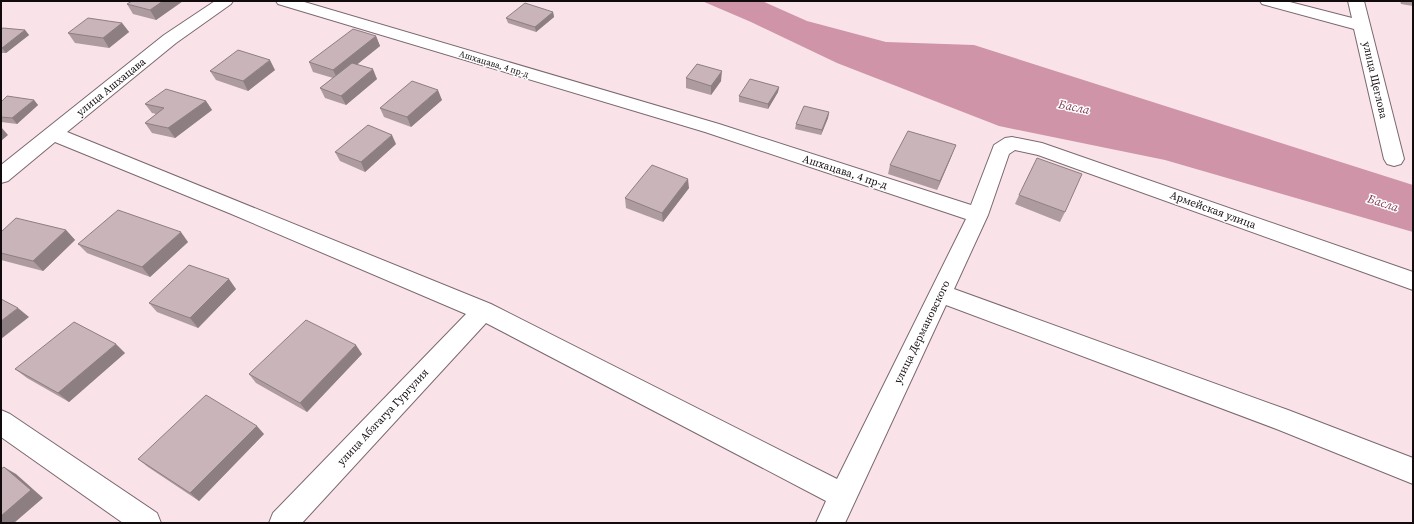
<svg xmlns="http://www.w3.org/2000/svg" width="1414" height="524" viewBox="0 0 1414 524" font-family="'Source Serif 4',serif">
<rect width="100%" height="100%" fill="#f9e3e9"/>
<polygon fill="#cf94a7" points="702,1 762,1 807,21 886,42 974,45 1413,185 1413,232 1165,160 999,126 837,63 751,22"/>
<g fill="none" stroke-linecap="round" stroke-linejoin="round">
<g stroke="#7b686e" stroke-width="2">
<g id="minor">
<polygon points="215,1 233,1 231,4 176,43 67,132 491,304 837,479 966,219 705,132 278,4 276,1 301,1 719,124 971,205 994,145 1005,138 1012,137 1042,143 1413,272 1413,290 1038,155 1015,150 1009,154 988,215 954,289 1288,410 1413,458 1413,484 1279,430 946,305 845,523 816,523 826,501 486,323 302,523 269,523 273,513 466,314 229,213 55,142 8,181 1,183 1,165 164,35"/>
<polygon points="1260,1 1286,1 1352,18 1348,1 1364,1 1404,159 1401,164 1394,166 1387,164 1384,159 1354,29 1262,4"/>
<polygon points="1,410 10,414 157,513 161,523 123,523 1,437"/>
</g>
</g>
<use href="#minor" fill="#fff" fill-rule="evenodd"/>
</g>
<g fill="#ad9ba0">
<polygon points="132,1 183,1 156,20 133,14 127,4"/>
<polygon points="1400,1 1413,1 1413,6 1401,4"/>
<polygon points="553,12 554,17 536,32 508,23 506,18"/>
<polygon points="122,23 129,32 109,48 75,43 68,33"/>
<polygon points="1,29 25,30 29,35 6,53 1,53"/>
<polygon points="376,36 380,46 357,64 377,79 346,105 325,98 320,88 333,78 313,72 309,62"/>
<polygon points="275,70 248,91 216,80 210,71"/>
<polygon points="686,78 721,81 711,95 686,88"/>
<polygon points="779,87 778,92 768,109 739,102 739,96"/>
<polygon points="34,100 38,105 17,124 1,122 1,102"/>
<polygon points="442,100 411,127 384,117 380,108"/>
<polygon points="206,101 212,110 175,138 152,133 145,123 156,114 152,113 145,104"/>
<polygon points="829,112 828,118 821,135 795,129 796,124"/>
<polygon points="396,144 365,172 340,161 335,152"/>
<polygon points="952,155 937,190 888,174 890,165"/>
<polygon points="689,188 663,222 626,208 625,198"/>
<polygon points="1019,195 1065,212 1060,222 1015,204"/>
<polygon points="66,230 75,240 43,271 1,260 1,232"/>
<polygon points="188,242 150,277 87,253 78,244"/>
<polygon points="236,289 198,328 157,312 149,303"/>
<polygon points="125,353 69,402 27,378 15,369"/>
<polygon points="362,354 307,412 256,383 249,374"/>
<polygon points="264,434 199,501 148,467 138,459"/>
</g>
<g fill="#8d7e82">
<polygon points="163,1 183,1 156,20 150,10"/>
<polygon points="553,12 554,17 536,32 535,27"/>
<polygon points="122,23 129,32 109,48 103,38"/>
<polygon points="25,30 29,35 6,53 2,48"/>
<polygon points="376,36 380,46 338,80 333,70"/>
<polygon points="270,60 275,70 248,91 243,81"/>
<polygon points="373,69 377,79 346,105 341,96"/>
<polygon points="722,71 721,81 711,95 711,86"/>
<polygon points="779,87 778,92 768,109 768,104"/>
<polygon points="438,90 442,100 411,127 407,117"/>
<polygon points="34,100 38,105 17,124 12,118"/>
<polygon points="206,101 212,110 175,138 168,128"/>
<polygon points="829,112 828,118 821,135 822,130"/>
<polygon points="1,127 8,135 1,141"/>
<polygon points="392,135 396,144 365,172 361,162"/>
<polygon points="956,145 952,155 937,190 940,181"/>
<polygon points="688,179 689,188 663,222 662,213"/>
<polygon points="66,230 75,240 43,271 33,261"/>
<polygon points="181,232 188,242 150,277 142,267"/>
<polygon points="229,279 236,289 198,328 190,318"/>
<polygon points="18,308 29,317 1,339 1,321"/>
<polygon points="116,344 125,353 69,402 58,393"/>
<polygon points="356,345 362,354 307,412 300,403"/>
<polygon points="257,426 264,434 199,501 190,493"/>
<polygon points="4,467 16,474 43,498 14,523 1,523"/>
</g>
<g fill="#c9b4ba" stroke="#8d7e82">
<polygon points="132,1 163,1 150,10 127,4"/>
<polygon points="525,3 553,12 535,27 506,18"/>
<polygon points="88,18 122,23 103,38 68,33"/>
<polygon points="3,28 25,30 2,48 1,48 1,29"/>
<polygon points="353,29 376,36 333,70 309,62"/>
<polygon points="238,50 270,60 243,81 210,71"/>
<polygon points="352,63 373,69 341,96 320,88"/>
<polygon points="697,64 722,71 711,86 686,78"/>
<polygon points="750,79 779,87 768,104 739,96"/>
<polygon points="412,81 438,90 407,117 380,108"/>
<polygon points="166,89 206,101 168,128 145,123 164,108 145,104"/>
<polygon points="7,96 34,100 12,118 1,117 1,102"/>
<polygon points="804,106 829,112 822,130 796,124"/>
<polygon points="368,125 392,135 361,162 335,152"/>
<polygon points="908,131 956,145 940,181 890,165"/>
<polygon points="1037,158 1082,174 1065,212 1019,195"/>
<polygon points="652,165 688,179 662,213 625,198"/>
<polygon points="118,210 181,232 142,267 78,244"/>
<polygon points="16,218 66,230 33,261 1,253 1,232"/>
<polygon points="189,265 229,279 190,318 149,303"/>
<polygon points="1,299 18,308 1,321"/>
<polygon points="306,320 356,345 300,403 249,374"/>
<polygon points="74,322 116,344 58,393 15,369"/>
<polygon points="206,395 257,426 190,493 138,459"/>
<polygon points="4,467 31,490 1,516 1,469"/>
</g>
<g text-anchor="middle" dominant-baseline="central" stroke-width="3" stroke-linejoin="round" paint-order="stroke">
<g font-size="9" fill="#120b0d" stroke="#fff">
<text transform="translate(494 64) rotate(17)">Ашхацава, 4 пр-д</text>
</g>
<g font-size="11" fill="#120b0d" stroke="#fff">
<text transform="translate(1375 80) rotate(77)">улица Щеглова</text>
<text transform="translate(111 87) rotate(-39)">улица Ашхацава</text>
<text transform="translate(845 172) rotate(18)">Ашхацава, 4 пр-д</text>
<text transform="translate(1213 210) rotate(20)">Армейская улица</text>
<text transform="translate(922 332) rotate(-64)">улица Дермановского</text>
<text transform="translate(383 417) rotate(-47)">улица Абзгагуа Гургулия</text>
</g>
<g font-size="12" font-style="italic" fill="#833955" stroke="#fff">
<text transform="translate(1074 107) rotate(12)">Басла</text>
<text transform="translate(1383 203) rotate(18)">Басла</text>
</g>
</g>
<rect width="1414" height="524" fill="none" stroke="#120b0d" stroke-width="4"/>
</svg>
